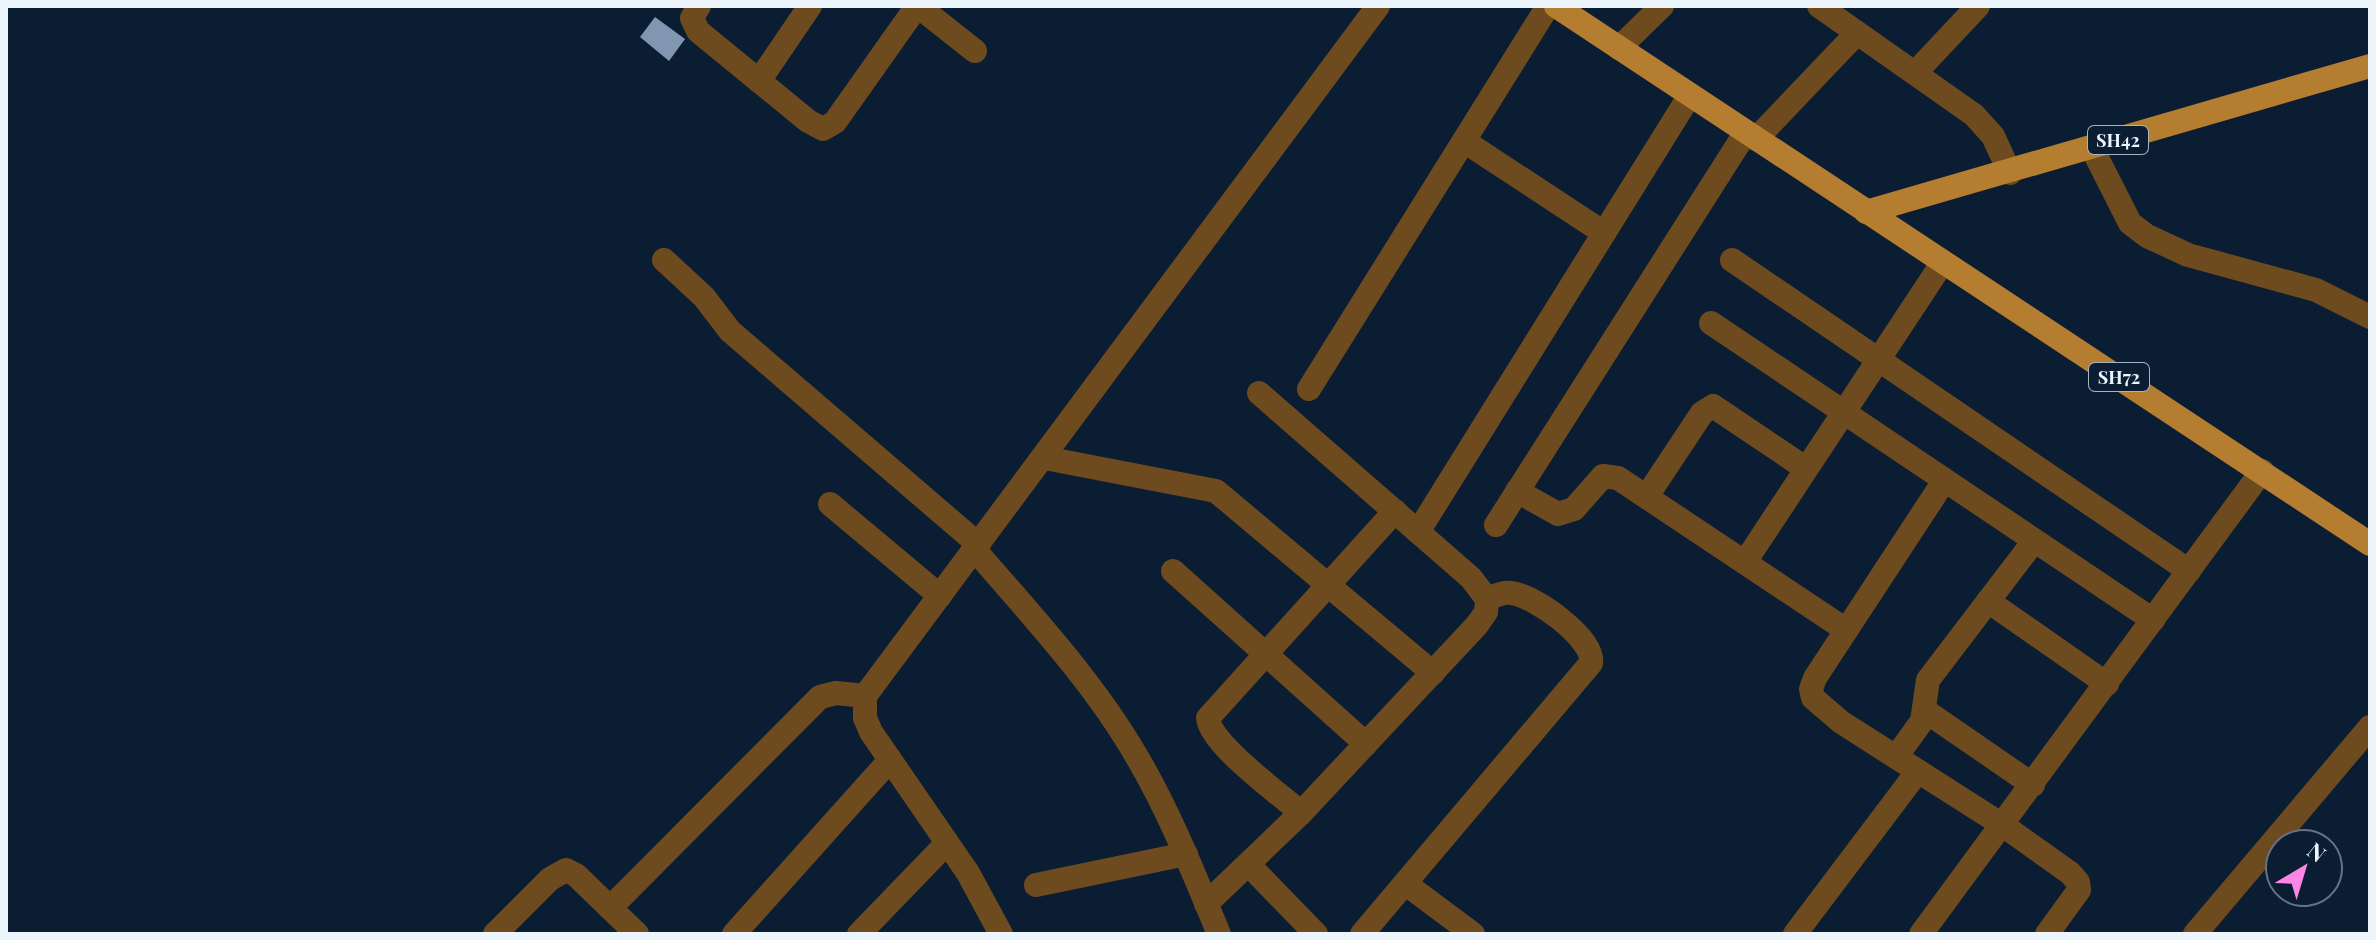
<svg xmlns="http://www.w3.org/2000/svg" width="2376" height="940" viewBox="0 0 2376 940" font-family="'Playfair Display',serif">
<rect width="100%" height="100%" fill="#0b1d32"/>
<polygon fill="#8096b1" points="655,17 685,39 669,61 640,37"/>
<g fill="none" stroke-linecap="round" stroke-linejoin="round">
<g stroke="#6d4b1e" stroke-width="24">
<polyline points="699,6 692,18 698,31 808,121 823,129 835,122 917,6"/>
<polyline points="918,6 975,51"/>
<polyline points="1819,6 1974,115 1993,136 2010,173"/>
<polyline points="1619,48 1662,6"/>
<polyline points="1915,73 1978,6"/>
<polyline points="759,81 810,6"/>
<polyline points="1756,139 1857,33"/>
<polyline points="1464,141 1604,233"/>
<polyline points="2092,148 2130,223 2147,236 2188,255 2316,290 2370,317"/>
<polyline points="664,260 704,297 730,331 979,545"/>
<polyline points="1732,260 2189,571"/>
<polyline points="1711,323 2153,620"/>
<polyline points="1309,389 1548,6"/>
<polyline points="1045,458 1216,491 1433,673"/>
<polyline points="1944,481 1815,678 1811,689 1813,698 1841,722 2004,826 2070,873 2078,882 2079,890 2047,934"/>
<polyline points="1517,491 1558,514 1574,509 1603,476 1618,478 1846,630"/>
<polyline points="1647,496 1702,413 1713,406 1805,468"/>
<polyline points="830,504 940,596"/>
<polyline points="1496,525 1746,132"/>
<polyline points="1418,532 1690,95"/>
<path d="M975,550C1032,616 1093,681 1137,757C1170,813 1194,874 1219,934"/>
<polyline points="1745,562 1943,262"/>
<polyline points="1173,571 1366,744"/>
<polyline points="1988,601 2107,684"/>
<polyline points="1924,710 2033,785"/>
<polyline points="1896,757 1922,721 1928,680 2034,541"/>
<path d="M1301,813C1280,794 1210,744 1208,718L1395,511"/>
<polyline points="1249,865 1316,934"/>
<polyline points="1406,884 1473,934"/>
<polyline points="1036,885 1186,854"/>
<polyline points="1206,904 1301,813 1477,625 1486,612 1487,599 1471,578 1259,393"/>
<polyline points="610,908 820,697 836,693 865,696"/>
<polyline points="495,934 550,879 566,870 576,875 637,934"/>
<polyline points="734,934 890,760"/>
<polyline points="859,934 947,843"/>
<polyline points="1001,934 968,873 871,732 865,718 865,696 1378,6"/>
<path d="M1362,934L1591,663C1595,639 1534,595 1511,593C1503,592 1495,596 1487,599"/>
<polyline points="1795,934 1918,771"/>
<polyline points="1921,934 2262,471"/>
<polyline points="2195,934 2370,727"/>
</g>
<g stroke="#b47d30" stroke-width="24">
<polyline points="1556,6 2370,544"/>
<polyline points="1866,212 2370,66"/>
</g>
</g>
<g text-anchor="middle" dominant-baseline="central" stroke-width="8" stroke-linejoin="round" paint-order="stroke">
<g fill="#0b1d32" stroke="#a8b4bf" stroke-width="2">
<rect x="2088" y="126" width="60" height="28" rx="6"/>
<rect x="2089" y="363" width="60" height="28" rx="6"/>
</g>
<g font-size="18" font-weight="bold" fill="#ecf4fc">
<text x="2118" y="140">SH42</text>
<text x="2119" y="377">SH72</text>
</g>
</g>
<rect width="2376" height="940" fill="none" stroke="#ecf4fc" stroke-width="16"/>
<g transform="translate(2304 868) rotate(38)"><circle r="38" fill="#0b1d32" stroke="#657383" stroke-width="2"/>
<path d="M0-6L14 30L0 20L-14 30Z" fill="#fc86e3"/>
<text y="-12" font-size="22" font-weight="bold" text-anchor="middle" fill="#ecf4fc">N</text>
</g>
</svg>
